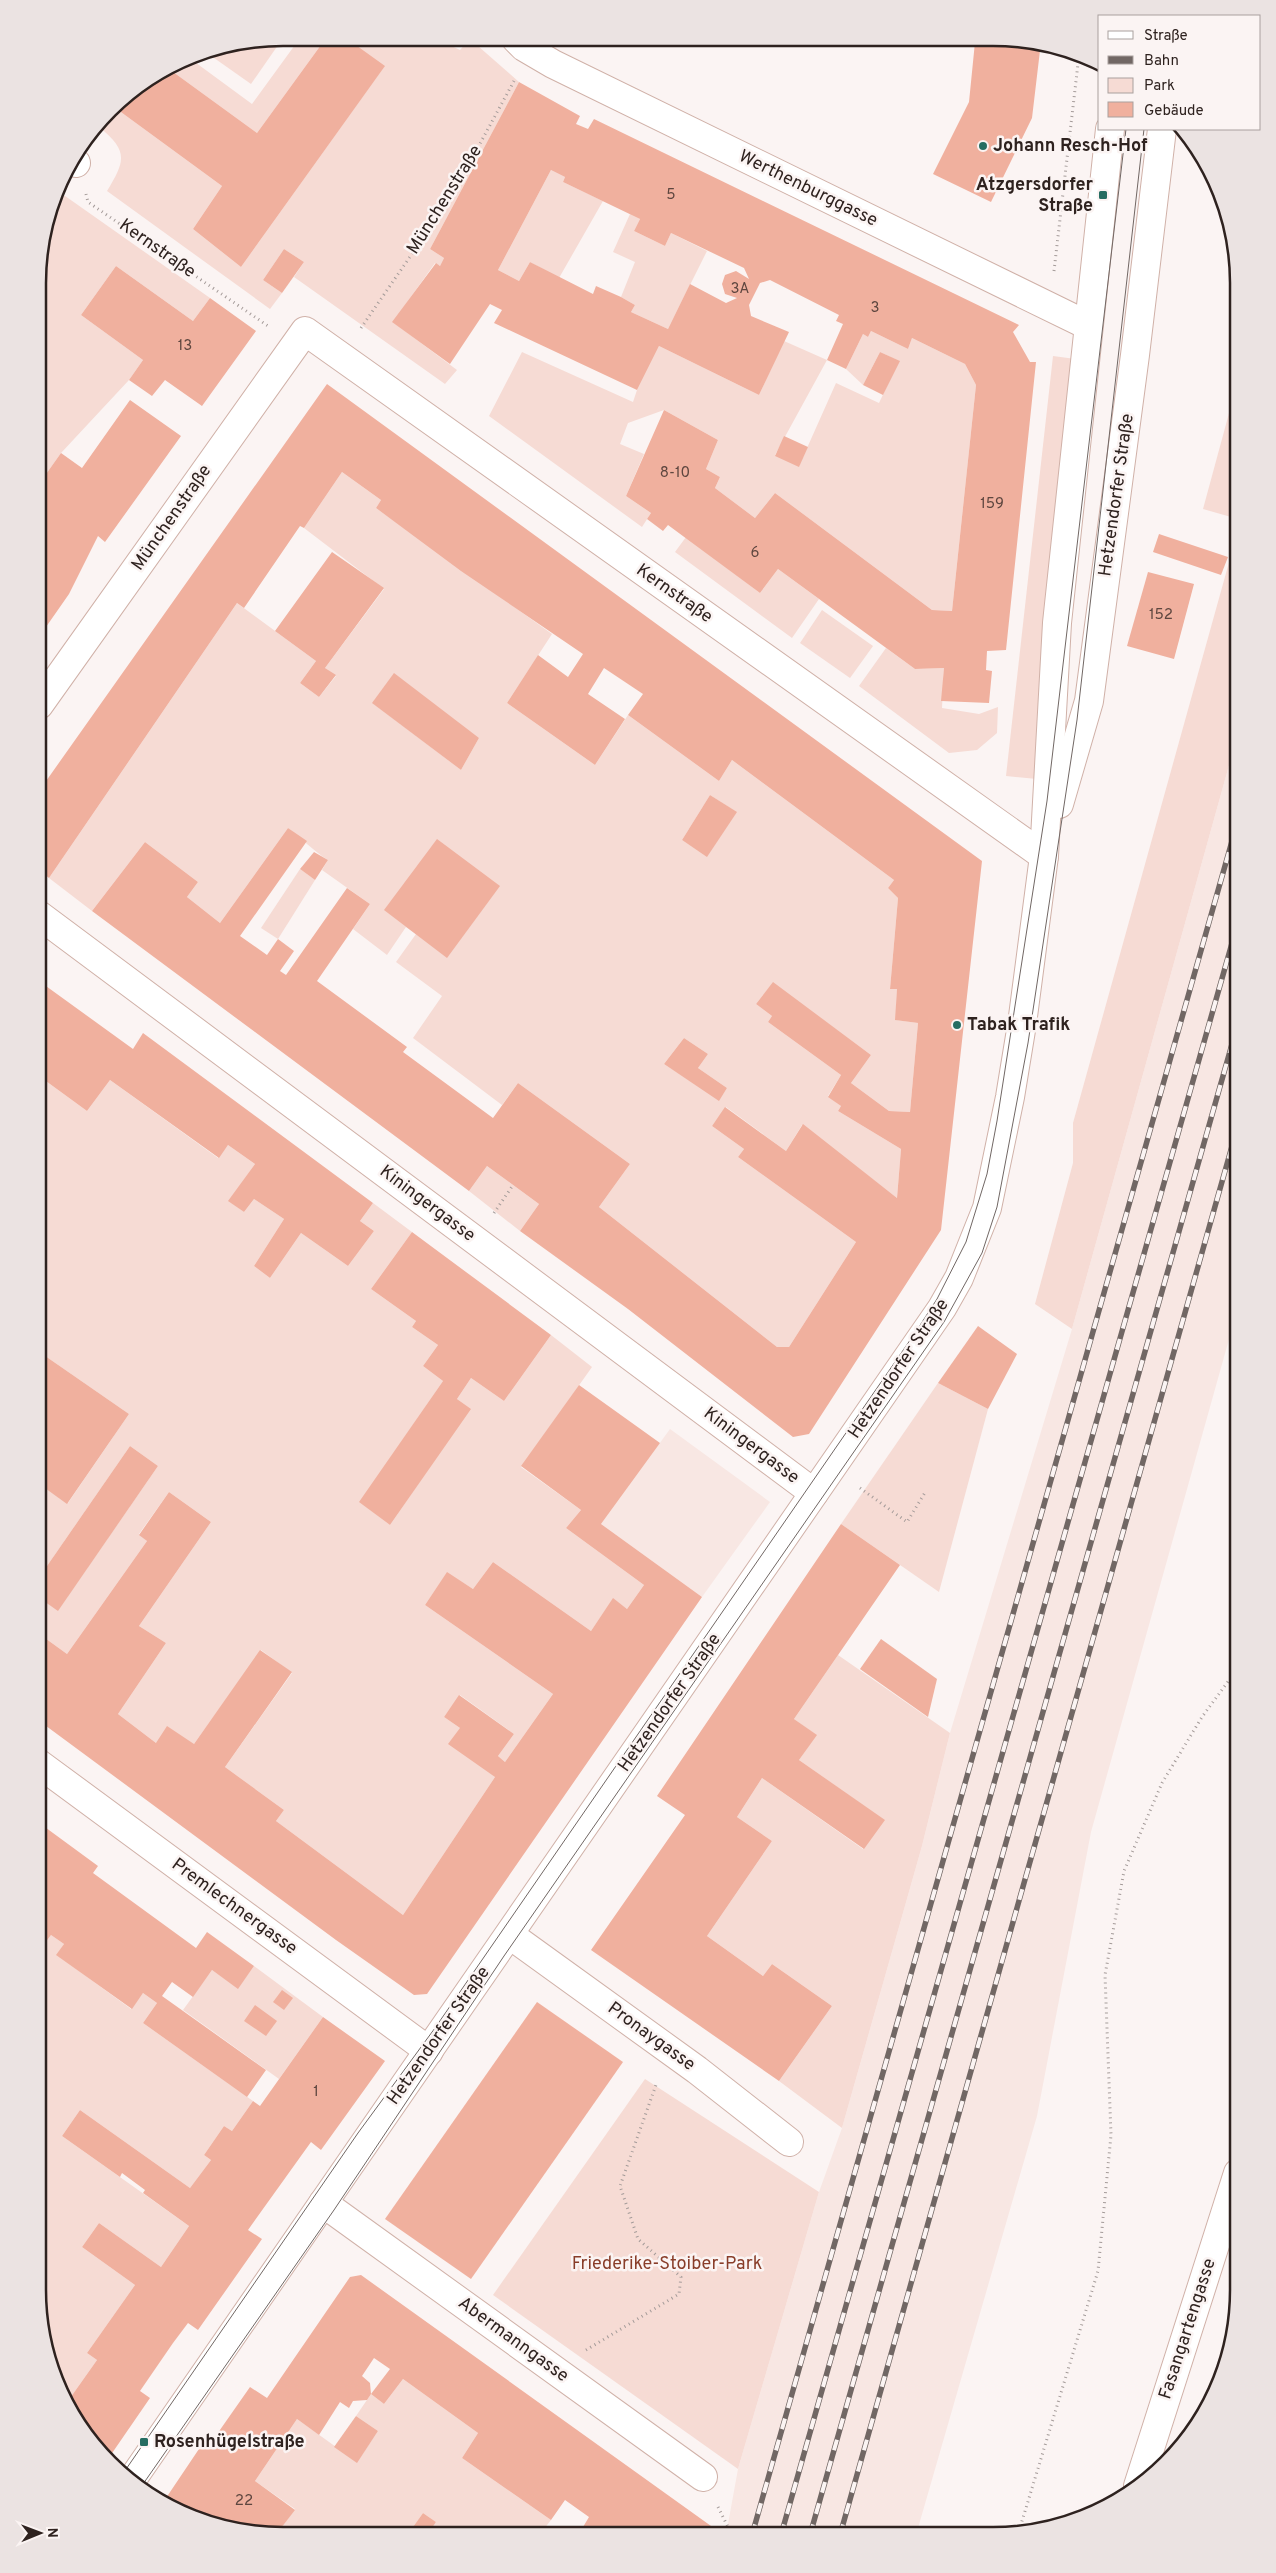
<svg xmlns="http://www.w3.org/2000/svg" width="1276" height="2573" viewBox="0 0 1276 2573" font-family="Overpass,sans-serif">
<rect width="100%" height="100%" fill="#fbf4f3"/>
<g fill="#f8e7e3">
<polygon points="1238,733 1238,1307 1091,1832 1037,2116 916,2535 726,2535 738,2469 819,2192 842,2128 922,1846 950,1733 1072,1329"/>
<polygon points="670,1429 770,1502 702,1597 601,1524"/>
</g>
<g fill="#f6dbd4" fill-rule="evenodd">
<polygon points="283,38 251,84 207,53"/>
<polygon points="300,38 326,38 257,133 169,69 188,57 252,104"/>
<path d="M346,38H435L460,50L470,39L519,82L430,249L444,258L440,266L435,263L393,322L457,370L445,384L294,277L304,262L284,249L263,280L282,293L270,309L107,191C125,161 129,151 99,127L114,107L222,186L193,229L241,267L384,67Z"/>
<polygon points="551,170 565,177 563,182 603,201 559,278 530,262 519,281 498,270"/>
<polygon points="58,191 210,298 193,321 116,266 81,315 143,360 129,380 61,453 39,484 40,251"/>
<polygon points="630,214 640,219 634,231 665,246 671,233 707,251 668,329 631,312 635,305 621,297 635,262 613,252"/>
<polygon points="871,331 908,349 912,338 965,364 976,385 952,611 932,610 775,493 755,518 715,488 720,477 706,469 718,440 664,410 628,423 620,444 644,454 626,496 651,513 642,527 489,416 522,352 633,402 637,390 659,346 759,395 784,341 827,360 775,455 799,466 836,383 879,403 899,361 880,352 863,385 846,369 863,334 868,337"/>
<polygon points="1053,356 1083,360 1037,779 1006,776"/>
<polygon points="1238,380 1238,519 1203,509"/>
<path d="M342,472L381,500L376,508L552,634L507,703L595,765L628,715L719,781L732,760L894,880L888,888L898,898L890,989H897L896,1020L918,1023L910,1112L889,1111L851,1083L871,1055L773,983L756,1004L772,1016L768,1022L841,1075L828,1096L841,1106L838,1111L901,1149L897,1198L802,1125L786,1151L726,1107L712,1126L744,1149L738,1157L856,1242L789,1347H777L599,1207L630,1164L518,1083L502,1105L413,1038L442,996L396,962L416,934L406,927L387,955L353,929L370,904L322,870L328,860C313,851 302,838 288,828L220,923L187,897L198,882L145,842L92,911L49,878L237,603L316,661L300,683L319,697L336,676L325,668L384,589L304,528ZM373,703L479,738L461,770ZM710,795L736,812L707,856L682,840ZM684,1038L708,1054L698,1068L727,1088L719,1100L664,1064Z"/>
<polygon points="1238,530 1238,733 1072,1329 1035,1304 1073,1163 1073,1123"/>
<polygon points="686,537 760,593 778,569 819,599 792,638 675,552"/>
<polygon points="822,610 873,646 850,678 800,643"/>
<polygon points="886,648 915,669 944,668 942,708 979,714 998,707 997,733 977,750 949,753 859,686"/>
<polygon points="300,869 315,880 278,939 261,928"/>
<polygon points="39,1076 87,1111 110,1080 218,1158 228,1145 255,1164 229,1201 244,1212 254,1199 284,1219 254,1266 270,1278 301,1233 348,1266 374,1231 360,1221 373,1203 412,1232 371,1289 416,1321 412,1327 438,1345 423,1366 443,1381 360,1502 390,1525 470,1409 457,1399 471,1378 504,1401 551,1335 592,1367 521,1467 581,1510 566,1528 644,1585 627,1609 613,1599 591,1631 493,1562 473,1589 447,1573 425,1605 553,1694 505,1762 498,1756 514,1734 460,1695 444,1717 460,1728 495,1777 403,1915 276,1821 284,1810 225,1767 292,1673 261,1650 194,1744 156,1743 118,1714 166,1643 139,1626 211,1522 169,1492 139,1534 147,1541 67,1654 38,1633 38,1597 58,1610 158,1466 130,1446 38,1579 38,1483 68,1503 129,1414 38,1351"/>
<polygon points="487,1166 539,1204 520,1231 469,1191"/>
<polygon points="938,1383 988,1409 939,1592 841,1524"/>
<polygon points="838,1655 950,1733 922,1846 842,2128 779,2081 832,2006 772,1964 763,1976 707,1936 772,1841 737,1817 762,1778 863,1849 884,1820 799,1760 816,1735 794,1719"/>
<path d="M51,1935L64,1944L57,1955L131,2009L143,1993L157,2003L143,2023L253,2101L232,2131L224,2126L204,2155L211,2160L190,2188L80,2110L62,2136L189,2226L161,2267L99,2223L82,2247L135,2285L87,2353L97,2360L68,2401C41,2380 38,2275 38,2241L40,2238L38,2236V1937L45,1943Z"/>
<polygon points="254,1966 323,2017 279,2079 183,2010 212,1970 238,1988"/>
<polygon points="645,2079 819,2192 738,2469 493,2295"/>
<polygon points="403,2379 478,2433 462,2458 551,2520 540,2534 428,2534 436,2522 423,2513 408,2534 278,2532 295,2509 255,2481 297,2419 357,2462 378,2431 356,2416 371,2394 384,2404"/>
</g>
<g fill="#f0b09e" fill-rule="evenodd">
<polygon points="326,38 346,38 385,66 241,267 193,229 222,186 114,107 121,99 169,69 257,133"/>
<polygon points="975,42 1041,42 1032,118 991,202 933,174 969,102"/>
<path d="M519,82L580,116L576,124L588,129L594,119L1019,325L1013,332L1030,362H1036L1006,650L987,651L986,670L992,671L989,703L941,701L944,668L915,669L778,569L760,593L668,525L663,531L647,519L651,513L626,496L664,410L718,440L706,469L720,477L715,488L755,518L775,493L932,610L952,611L976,385L965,364L912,338L908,349L871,331L868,337L863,334L846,369L827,360L843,324L836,321L839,315L770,280L760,283L749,305L751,316L789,332L759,395L659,346L637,390L494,323L502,310L490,304L450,364L392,322L436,263L440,266L444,258L430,249ZM551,170L565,177L563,182L640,219L634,231L665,246L671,233L744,268L749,279L736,271L725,275L722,284L725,294L737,298L726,303L690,284L668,329L631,312L635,305L621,297L596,286L593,294L530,262L519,281L498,270Z"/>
<polygon points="284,249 304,262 282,293 263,280"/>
<polygon points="116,266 193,321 210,298 256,331 202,406 165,380 152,396 129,380 143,360 81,315"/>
<polygon points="880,352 900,361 883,395 863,385"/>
<polygon points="327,384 982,861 941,1230 809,1434 793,1437 628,1309 520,1231 539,1204 487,1166 469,1191 92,911 145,842 198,882 187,897 220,923 288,828 307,841 240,936 267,955 278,939 294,951 280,971 286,975 347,888 370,904 317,981 407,1047 403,1052 493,1118 518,1083 630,1164 599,1207 777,1347 789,1347 856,1242 738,1157 744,1149 712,1126 725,1107 786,1151 803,1124 897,1198 901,1149 838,1111 841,1106 828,1097 841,1075 768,1022 772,1016 756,1004 773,982 871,1055 851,1083 889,1111 910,1112 918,1023 895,1020 897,989 890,989 898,898 888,888 894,880 732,760 719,781 628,715 643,694 604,668 588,694 625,719 595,765 507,703 538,655 568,677 583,654 461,571 376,508 381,500 342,472 304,528 300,526 244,608 237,603 49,878 39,870 39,791"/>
<polygon points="130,400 181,436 105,542 98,536 69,594 39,637 39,484 61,453 82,468"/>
<polygon points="784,436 808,447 799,467 775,456"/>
<polygon points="1159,534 1228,557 1221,575 1153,552"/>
<polygon points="332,552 384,588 325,668 336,675 319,697 300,683 316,661 275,631"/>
<polygon points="1148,572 1194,584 1174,659 1127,646"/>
<polygon points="394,673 479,738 461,770 372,703"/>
<polygon points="710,795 737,812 707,857 682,840"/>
<polygon points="437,839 500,886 447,958 384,910"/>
<polygon points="314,852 328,860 315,880 300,869"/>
<polygon points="39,981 133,1049 143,1033 373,1203 360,1221 374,1231 348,1266 301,1233 270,1278 254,1266 284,1219 254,1199 244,1212 228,1201 255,1164 228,1145 219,1158 110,1080 87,1111 39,1076"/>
<polygon points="684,1038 708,1054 698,1068 727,1088 719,1101 664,1064"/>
<polygon points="412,1232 551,1335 504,1401 471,1378 457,1399 471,1409 390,1525 359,1502 443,1381 423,1366 438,1345 412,1327 416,1321 371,1289"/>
<polygon points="978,1326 1017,1354 988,1409 938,1383"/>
<polygon points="38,1351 129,1414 67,1504 38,1483"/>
<polygon points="579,1385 660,1443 601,1524 702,1597 427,1994 414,1995 336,1940 38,1720 38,1633 67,1654 147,1541 139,1535 169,1492 211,1522 139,1626 166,1643 118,1714 156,1743 167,1726 194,1744 260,1650 292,1672 225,1767 284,1810 276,1821 403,1915 495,1777 448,1744 460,1728 444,1717 459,1695 514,1734 498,1756 505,1762 553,1694 425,1605 447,1572 473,1589 493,1562 591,1631 613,1598 627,1609 644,1585 566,1528 581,1510 521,1466"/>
<polygon points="130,1446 158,1466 58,1611 38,1597 38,1579"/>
<polygon points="841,1524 900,1565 794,1719 817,1735 799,1760 885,1820 864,1849 762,1778 737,1817 772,1841 707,1936 763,1976 772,1964 832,2006 779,2081 591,1950 685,1815 657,1796"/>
<polygon points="881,1639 937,1679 928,1717 860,1669"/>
<polygon points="38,1822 98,1866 93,1873 196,1948 207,1932 254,1966 238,1989 212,1970 193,1997 172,1982 162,1996 266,2070 247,2097 143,2023 157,2003 143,1993 132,2009 56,1955 64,1944 51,1935 45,1943 38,1937"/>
<polygon points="282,1990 293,1998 284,2010 273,2002"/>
<polygon points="537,2002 623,2062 471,2279 385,2219"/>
<polygon points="255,2005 277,2021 266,2036 244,2021"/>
<polygon points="323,2017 385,2061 321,2150 311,2142 248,2230 262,2239 198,2330 188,2323 173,2343 140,2391 150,2398 108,2459 79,2427 65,2398 68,2401 97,2360 87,2353 135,2285 82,2247 99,2223 161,2267 189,2226 143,2193 145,2190 122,2173 120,2177 62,2136 80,2110 190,2188 211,2160 204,2155 224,2126 232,2131 253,2101 260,2106"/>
<polygon points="361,2275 718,2531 716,2535 583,2534 580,2532 589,2517 565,2500 551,2520 462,2458 478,2433 403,2379 384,2404 371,2394 390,2369 374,2358 362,2376 370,2383 371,2394 367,2400 353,2401 349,2408 340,2402 319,2435 297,2419 255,2481 295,2510 278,2532 280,2533 251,2533 189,2517 164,2501 203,2443 208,2447 250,2387 267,2398 350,2277"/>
<polygon points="356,2416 378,2431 357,2463 334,2447"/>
<polygon points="423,2513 436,2522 428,2534 408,2534"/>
</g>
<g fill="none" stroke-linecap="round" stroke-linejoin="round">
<g stroke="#d0b1a8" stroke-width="30">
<g id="minor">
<polyline points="516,39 524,47 553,64 1087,325"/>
<polyline points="73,161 76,163"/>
<polyline points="39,705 305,331 1044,856"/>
<polyline points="39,915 814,1493"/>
<polyline points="38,1763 429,2051"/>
<polyline points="510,1935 697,2070 789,2142"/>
<polyline points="323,2203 703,2477"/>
</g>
</g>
<g stroke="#d0b1a8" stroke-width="30">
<g id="secondary">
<polyline points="1059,804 1089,701 1135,355 1162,129"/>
<polyline points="131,2481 942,1308 959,1278 987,1208 1010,1097 1022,1024 1044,856 1057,623 1110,129"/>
<polyline points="1138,2486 1238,2173"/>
</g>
</g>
<g stroke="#a49b99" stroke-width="3" stroke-dasharray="1 4" stroke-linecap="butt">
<polyline points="86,194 88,202 268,326"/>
<polyline points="1054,271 1079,55"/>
<polyline points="361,328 451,197 514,81"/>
<polyline points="494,1213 513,1185"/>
<polyline points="860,1488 907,1522 926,1491"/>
<polyline points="586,2350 679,2294 681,2277 638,2239 620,2186 657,2082"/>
<polyline points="718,2507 729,2529 726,2535"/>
<polyline points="1019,2531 1098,2271 1111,2135 1105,1975 1124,1871 1162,1783 1202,1717 1238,1668"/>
</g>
<use href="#minor" stroke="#fff" stroke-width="28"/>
<use href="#secondary" stroke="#fff" stroke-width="28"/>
<g stroke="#716764" stroke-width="1">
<polyline points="122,2475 358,2133 435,2028 915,1333 937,1299 966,1242 987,1174 997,1121 1047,801 1126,129"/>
<polyline points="141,2487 334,2210 504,1956 944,1322 982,1253 997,1207 1028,1043 1077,720 1144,129"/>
</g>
<g stroke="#716764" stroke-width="5.5">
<g id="rail">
<polyline points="752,2535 1238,820"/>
<polyline points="781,2535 1238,922"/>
<polyline points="810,2535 1238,1023"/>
<polyline points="840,2535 1238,1125"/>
</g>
</g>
<use href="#rail" stroke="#fbf4f3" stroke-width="4" stroke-dasharray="11" stroke-linecap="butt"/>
</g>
<g fill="#266d62" stroke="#fbf4f3" stroke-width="2">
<circle cx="983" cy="146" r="5"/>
<rect x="1098" y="190" width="10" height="10" rx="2.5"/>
<circle cx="957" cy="1025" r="5"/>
<rect x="139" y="2437" width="10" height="10" rx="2.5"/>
</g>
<g text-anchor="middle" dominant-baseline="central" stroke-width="5" stroke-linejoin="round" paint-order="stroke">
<g font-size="15" fill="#5e463f">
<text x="671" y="195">5</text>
<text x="740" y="289">3A</text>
<text x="875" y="308">3</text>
<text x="185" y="346">13</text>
<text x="675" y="473">8-10</text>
<text x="992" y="504">159</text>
<text x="755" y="553">6</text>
<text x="1161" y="615">152</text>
<text x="316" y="2092">1</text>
<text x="244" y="2501">22</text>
</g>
<g font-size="18" font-weight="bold" fill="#2e221f" stroke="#fbf4f3" text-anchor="start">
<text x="993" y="146">Johann Resch-Hof</text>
<text x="1093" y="185" text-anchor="end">Atzgersdorfer<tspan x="1093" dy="21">Straße</tspan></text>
<text x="967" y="1025">Tabak Trafik</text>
<text x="154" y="2442">Rosenhügelstraße</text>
</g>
<g font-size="18" fill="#2e221f" stroke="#fbf4f3">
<text transform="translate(808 189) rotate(26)">Werthenburggasse</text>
<text transform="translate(445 200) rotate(-58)">Münchenstraße</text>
<text transform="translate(157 249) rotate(35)">Kernstraße</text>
<text transform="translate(1117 495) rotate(-82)">Hetzendorfer Straße</text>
<text transform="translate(172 518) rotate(-55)">Münchenstraße</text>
<text transform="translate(674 594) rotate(35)">Kernstraße</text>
<text transform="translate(427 1204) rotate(37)">Kiningergasse</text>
<text transform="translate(899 1369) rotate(-56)">Hetzendorfer Straße</text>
<text transform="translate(751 1446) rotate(37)">Kiningergasse</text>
<text transform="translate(670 1703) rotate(-55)">Hetzendorfer Straße</text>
<text transform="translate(234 1907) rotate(36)">Premlechnergasse</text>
<text transform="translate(439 2036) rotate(-55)">Hetzendorfer Straße</text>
<text transform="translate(651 2037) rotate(36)">Pronaygasse</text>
<text transform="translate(1188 2329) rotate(-72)">Fasangartengasse</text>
<text transform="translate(513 2340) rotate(36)">Abermanngasse</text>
</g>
<g font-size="18" fill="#893d29" stroke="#fbf4f3">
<text x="667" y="2264">Friederike-Stoiber-Park</text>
</g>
</g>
<path d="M0 0H1276V2573H0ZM283 46H993A237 237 0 0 1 1230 283V2290A237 237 0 0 1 993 2527H283A237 237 0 0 1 46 2290V283A237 237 0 0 1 283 46Z" fill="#ebe3e2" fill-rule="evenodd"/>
<path fill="none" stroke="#2e221f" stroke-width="2.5" d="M283 46H993A237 237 0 0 1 1230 283V2290A237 237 0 0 1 993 2527H283A237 237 0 0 1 46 2290V283A237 237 0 0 1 283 46Z"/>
<rect x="1098" y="15" width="162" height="115" fill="#fbf4f3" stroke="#a9a09e"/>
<rect x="1108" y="31" width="25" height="8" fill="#ffffff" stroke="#a9a09e"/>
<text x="1144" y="40" font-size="15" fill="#2e221f">Straße</text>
<rect x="1108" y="56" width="25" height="8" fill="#716764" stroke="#a9a09e"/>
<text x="1144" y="65" font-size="15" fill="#2e221f">Bahn</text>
<rect x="1108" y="78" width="25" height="15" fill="#f6dbd4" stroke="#a9a09e"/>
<text x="1144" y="90" font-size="15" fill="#2e221f">Park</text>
<rect x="1108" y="102" width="25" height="15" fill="#f0b09e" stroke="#a9a09e"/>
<text x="1144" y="115" font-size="15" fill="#2e221f">Gebäude</text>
<g transform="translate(40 2533) rotate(89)" stroke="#fbf4f3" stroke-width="4" paint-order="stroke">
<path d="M0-4L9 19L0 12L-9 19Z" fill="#2e221f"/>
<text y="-8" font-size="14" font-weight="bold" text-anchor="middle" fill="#2e221f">N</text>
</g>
</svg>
